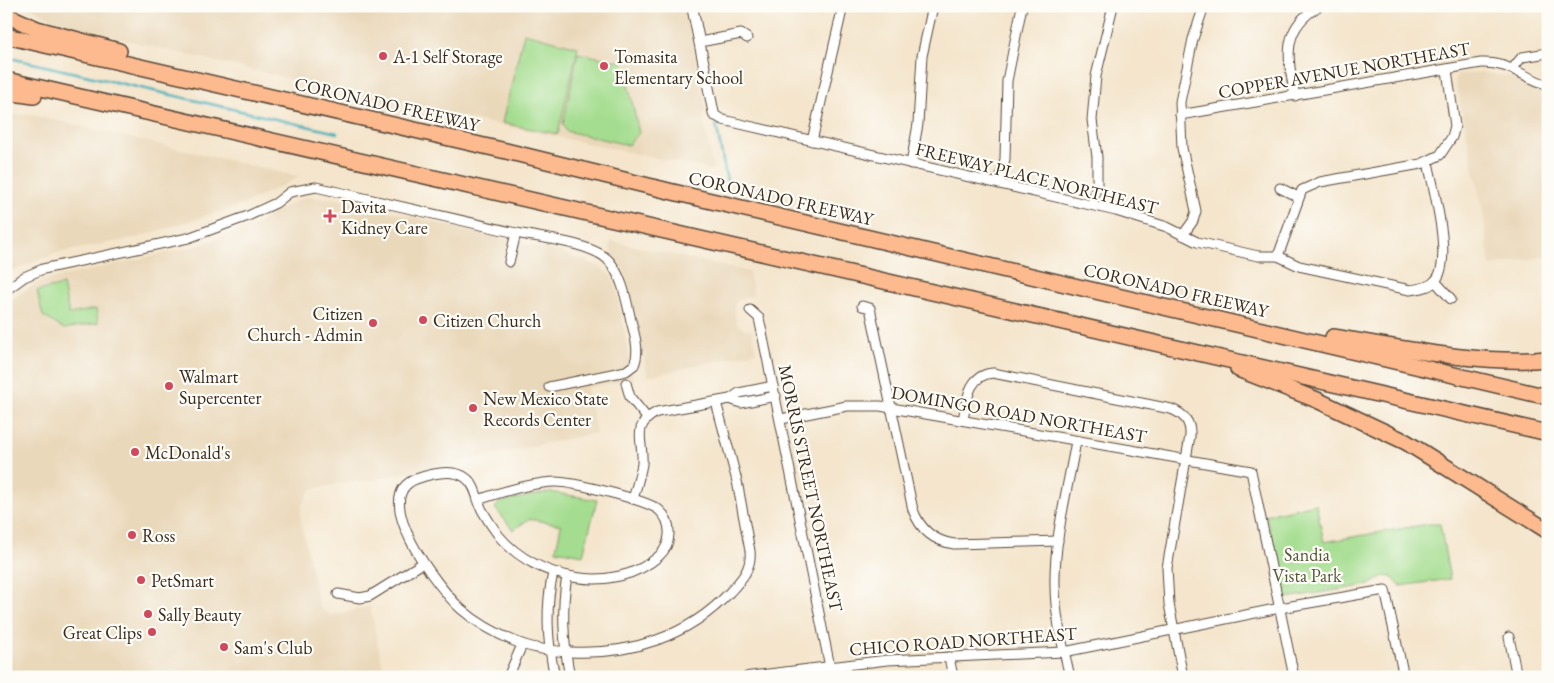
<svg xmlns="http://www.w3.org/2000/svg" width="1554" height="683" viewBox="0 0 1554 683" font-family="'EB Garamond',serif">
<rect width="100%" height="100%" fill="#fdfcf7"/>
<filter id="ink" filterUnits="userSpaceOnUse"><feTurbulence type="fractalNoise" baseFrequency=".02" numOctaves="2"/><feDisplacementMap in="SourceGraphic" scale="10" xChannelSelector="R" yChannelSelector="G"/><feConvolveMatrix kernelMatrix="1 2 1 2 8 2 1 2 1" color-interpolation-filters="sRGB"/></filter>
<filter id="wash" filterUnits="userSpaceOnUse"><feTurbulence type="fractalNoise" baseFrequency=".0096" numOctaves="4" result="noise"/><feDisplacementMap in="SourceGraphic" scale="20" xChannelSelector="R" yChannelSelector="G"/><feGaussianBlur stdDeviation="1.12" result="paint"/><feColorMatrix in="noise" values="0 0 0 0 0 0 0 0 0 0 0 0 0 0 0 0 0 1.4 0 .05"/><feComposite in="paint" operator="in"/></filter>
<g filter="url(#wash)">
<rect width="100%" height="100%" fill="#f4e5cc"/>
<g fill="#ead8ba">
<polygon points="29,6 684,6 706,108 703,118 713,170 353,94 63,25"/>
<polygon points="1481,72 1511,77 1548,94 1548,256 1490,266 1484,217 1455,78 1458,75"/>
<polygon points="28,114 300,177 244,204 139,237 57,253 6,273 6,116"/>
<polygon points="305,197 338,199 559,252 599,266 611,276 616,286 633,379 587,388 596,433 358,483 357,480 313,489 309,492 302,505 300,516 319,607 330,615 370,607 385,677 6,677 6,303 38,282 196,246 257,224 277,211"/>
<polygon points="611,241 749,272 754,296 740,299 735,303 734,310 737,325 752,331 756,352 648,376 628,284 624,270 610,249"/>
</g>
<g fill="#a4dd8f" stroke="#708456">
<polygon points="524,33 578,47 558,134 502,123"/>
<polygon points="578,53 623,62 639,133 628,145 566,131 563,124"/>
<polygon points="63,285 69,314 96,309 98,323 64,329 43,316 37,291"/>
<polygon points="550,492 597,500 583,555 556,550 561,525 529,519 513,530 495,508 500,502"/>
<polygon points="1316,504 1324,542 1428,524 1440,524 1450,579 1400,586 1392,577 1383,576 1369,585 1286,598 1266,515"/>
</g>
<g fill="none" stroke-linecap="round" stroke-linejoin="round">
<g stroke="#40b0ba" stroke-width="2.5">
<polyline points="6,57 337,133"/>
<polyline points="715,119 727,181"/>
</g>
</g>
</g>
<g filter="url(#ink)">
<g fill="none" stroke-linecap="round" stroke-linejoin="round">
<g stroke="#574638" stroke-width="11">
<g id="minor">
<polyline points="700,42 741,34 747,38"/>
<polyline points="1513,68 1522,57 1548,53"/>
<path d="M1295,96C1288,59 1280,29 1319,6"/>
<path d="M714,115L723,120L1116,211L1167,227L1197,242L1258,256H1278L1299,266L1410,290C1418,289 1429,288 1435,281C1454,262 1433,188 1428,162"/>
<path d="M1180,115L1481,63C1510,62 1522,77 1548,85"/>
<polyline points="812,141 843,6"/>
<polyline points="911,164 918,124 922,56 933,6"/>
<polyline points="999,184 1005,159 1007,81 1022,6"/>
<polyline points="1280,188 1298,197"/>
<polyline points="1092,205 1097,184 1097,157 1092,120 1096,76 1113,6"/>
<path d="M516,233C540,238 595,243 610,262C622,277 626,298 630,316C633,331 641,350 634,365L626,371L549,387"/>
<polyline points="1183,235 1193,221 1196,211 1182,148 1180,102 1193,39 1204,6"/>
<polyline points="1278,256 1302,190 1320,182 1421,164 1440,155 1452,137 1455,126 1447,70"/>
<polyline points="1435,281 1451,299"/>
<polyline points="6,290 24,277 43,269 188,238 248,216 276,203 290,192 316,187 516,233 509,262"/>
<path d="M862,306L870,308L913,510C920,529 933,541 954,544L1058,541"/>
<polyline points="750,310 759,318 830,667 887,660 1064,652 1280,608 1385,590 1404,677"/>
<polyline points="626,383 630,397 647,418"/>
<polyline points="730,399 741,403 776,396"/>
<polyline points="781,419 847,406 880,406 1251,471 1294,677"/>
<path d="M963,420C967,400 968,375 993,373L1171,409C1184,414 1191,422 1190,436L1167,568L1169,604L1183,677"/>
<path d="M633,499C636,488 640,476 642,464C644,441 630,426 657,412L730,399L739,393L773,386"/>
<path d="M478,500C501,492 529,483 554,482C570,481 647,500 659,510C673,522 672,544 659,556C614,596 536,580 499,536C493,528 487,519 482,510C477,500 476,485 466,478C453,468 430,474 416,479C367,497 440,590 461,609C476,622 495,633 514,641C532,649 550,651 570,652C630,655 688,637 730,592C741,580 752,569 750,551L737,481L716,402"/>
<path d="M553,573C545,608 547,642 555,677"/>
<path d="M567,576C561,611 563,642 570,677"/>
<polyline points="338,594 360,598 370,596 423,563"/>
<polyline points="1509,637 1517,677"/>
<polyline points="949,657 953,677"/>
<polyline points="508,677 522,645"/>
<path d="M1070,677C1063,647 1055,616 1055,585C1054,537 1068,488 1076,441"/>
</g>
</g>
<g stroke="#574638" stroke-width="12">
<g id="tertiary">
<polyline points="692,6 714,115"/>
<polyline points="748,677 830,667 832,677"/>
</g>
</g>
<g stroke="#574638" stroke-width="18">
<g id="motorway">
<polyline points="6,15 37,29 119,51"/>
<polyline points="6,36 506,151 673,192 1548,397"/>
<polyline points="6,80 1548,433"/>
<polyline points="6,92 34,96"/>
<path d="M1333,337C1401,348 1478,365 1548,359"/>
<polyline points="1238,369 1317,400 1406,442 1548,531"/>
</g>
</g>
<use href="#minor" stroke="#fff" stroke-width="9"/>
<use href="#tertiary" stroke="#fff" stroke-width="10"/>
<use href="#motorway" stroke="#fcba8e" stroke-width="15"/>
</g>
</g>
<g fill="#d1495b" stroke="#fdfcf7" stroke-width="2">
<circle cx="383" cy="56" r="5"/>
<circle cx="604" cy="66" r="5"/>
<path d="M327.5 208.5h5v5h5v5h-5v5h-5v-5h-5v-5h5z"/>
<circle cx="423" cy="320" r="5"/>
<circle cx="373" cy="323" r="5"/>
<circle cx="169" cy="386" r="5"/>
<circle cx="473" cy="408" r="5"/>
<circle cx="135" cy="452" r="5"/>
<circle cx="132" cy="535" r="5"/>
<circle cx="141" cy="580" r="5"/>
<circle cx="148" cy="614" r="5"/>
<circle cx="152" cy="632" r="5"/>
<circle cx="224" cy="647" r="5"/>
</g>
<g text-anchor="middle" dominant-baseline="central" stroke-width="4.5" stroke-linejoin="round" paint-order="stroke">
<g font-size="18" fill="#3b2a1e" stroke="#fdfcf7" text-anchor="start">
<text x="393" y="56">A-1 Self Storage</text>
<text x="614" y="56">Tomasita<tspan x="614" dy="21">Elementary School</tspan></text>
<text x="341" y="206">Davita<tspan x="341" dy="21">Kidney Care</tspan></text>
<text x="363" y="313" text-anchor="end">Citizen<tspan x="363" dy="21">Church - Admin</tspan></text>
<text x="433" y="320">Citizen Church</text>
<text x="179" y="376">Walmart<tspan x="179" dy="21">Supercenter</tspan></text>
<text x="483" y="398">New Mexico State<tspan x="483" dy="21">Records Center</tspan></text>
<text x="145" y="452">McDonald's</text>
<text x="142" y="535">Ross</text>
<text x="151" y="580">PetSmart</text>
<text x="158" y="614">Sally Beauty</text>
<text x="142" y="632" text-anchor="end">Great Clips</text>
<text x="234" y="647">Sam's Club</text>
</g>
<g font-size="18" fill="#3b2a1e" stroke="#fdfcf7">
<text transform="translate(1344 70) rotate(-10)">COPPER AVENUE NORTHEAST</text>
<text transform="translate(387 104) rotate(13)">CORONADO FREEWAY</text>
<text transform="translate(1037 178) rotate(14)">FREEWAY PLACE NORTHEAST</text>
<text transform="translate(781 198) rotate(13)">CORONADO FREEWAY</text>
<text transform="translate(1176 290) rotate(13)">CORONADO FREEWAY</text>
<text transform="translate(1019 414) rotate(10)">DOMINGO ROAD NORTHEAST</text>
<text transform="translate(811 488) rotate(78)">MORRIS STREET NORTHEAST</text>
<text transform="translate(963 641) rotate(-4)">CHICO ROAD NORTHEAST</text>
</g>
<g font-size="18" fill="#55573a" stroke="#fdfcf7">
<text x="1307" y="554">Sandia<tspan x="1307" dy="21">Vista Park</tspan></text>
</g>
</g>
<rect width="1554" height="683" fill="none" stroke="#fdfcf7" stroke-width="25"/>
</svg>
